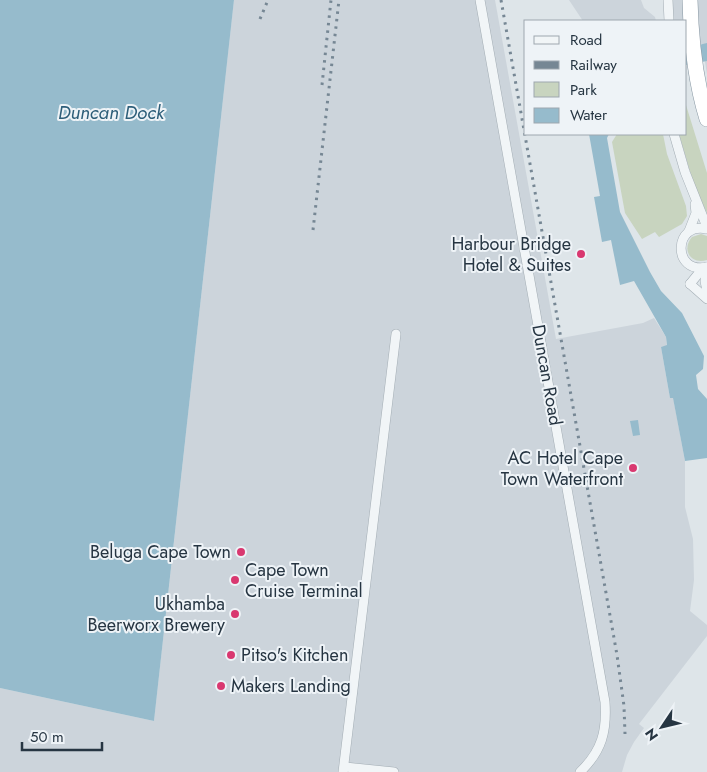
<svg xmlns="http://www.w3.org/2000/svg" width="707" height="772" viewBox="0 0 707 772" font-family="Jost,sans-serif">
<rect width="100%" height="100%" fill="#dee5e9"/>
<g fill="#ccd4db">
<polygon points="234,0 495,0 556,339 643,323 654,318 666,337 667,346 661,347 670,398 673,397 685,461 685,507 693,539 694,580 690,611 707,625 707,636 639,724 644,728 634,742 627,755 622,772 0,772 0,688 154,721"/>
<polygon points="569,0 641,0 644,8 655,17 656,21 583,21"/>
<polygon points="670,0 707,0 707,74 702,44 686,48 686,21 674,21"/>
</g>
<g fill="#c8d4bf">
<polygon points="686,105 707,173 707,213 694,185 679,134 686,134"/>
<polygon points="617,134 663,134 667,154 686,206 687,216 682,224 659,237 655,232 642,239 625,213 612,142"/>
<path d="M701,234L707,236V260C691,265 681,250 692,237Z"/>
</g>
<g fill="#96bbcc">
<polygon points="0,0 234,0 154,721 0,688"/>
<polygon points="707,43 707,61 686,65 686,48"/>
<polygon points="589,134 609,134 607,138 620,212 650,272 661,291 682,313 704,356 703,369 696,375 698,389 707,399 707,458 685,461 673,398 670,398 661,347 667,345 666,337 634,281 620,285 611,240 602,242 594,197 600,196"/>
<polygon points="638,420 640,435 633,436 630,421"/>
</g>
<g fill="none" stroke-linecap="round" stroke-linejoin="round">
<g stroke="#a3adb4" stroke-width="10">
<g id="minor">
<path d="M480,0L605,702C607,731 602,751 580,772"/>
<polyline points="668,0 669,21"/>
<polyline points="674,134 685,172 707,227"/>
<path d="M707,229C673,221 672,275 707,267"/>
<polyline points="689,231 696,213 695,204"/>
<polyline points="707,267 705,281 707,291"/>
<polyline points="690,284 707,299"/>
<polyline points="690,284 703,268"/>
<polyline points="345,767 394,772"/>
<polyline points="343,772 396,334"/>
</g>
</g>
<g stroke="#8595a1" stroke-width="16">
<path id="motorway" d="M690,0C691,40 695,80 707,119"/>
</g>
<use href="#minor" stroke="#f1f5f7" stroke-width="9"/>
<use href="#motorway" stroke="#fff" stroke-width="15"/>
<g stroke="#768794" stroke-width="3" stroke-dasharray="2.5 5" stroke-linecap="butt">
<polyline points="501,0 617,655 624,706 625,734"/>
<polyline points="260,19 268,0"/>
<polyline points="322,85 331,0"/>
<polyline points="313,230 339,0"/>
</g>
</g>
<g fill="#d93870" stroke="#eef3f7" stroke-width="2">
<circle cx="581" cy="254" r="5"/>
<circle cx="633" cy="468" r="5"/>
<circle cx="241" cy="552" r="5"/>
<circle cx="235" cy="580" r="5"/>
<circle cx="235" cy="614" r="5"/>
<circle cx="231" cy="655" r="5"/>
<circle cx="221" cy="686" r="5"/>
</g>
<g text-anchor="middle" dominant-baseline="central" stroke-width="4" stroke-linejoin="round" paint-order="stroke">
<g font-size="18" fill="#263542" stroke="#eef3f7" text-anchor="end">
<text x="571" y="244">Harbour Bridge<tspan x="571" dy="21">Hotel &amp; Suites</tspan></text>
<text x="623" y="458">AC Hotel Cape<tspan x="623" dy="21">Town Waterfront</tspan></text>
<text x="231" y="552">Beluga Cape Town</text>
<text x="245" y="570" text-anchor="start">Cape Town<tspan x="245" dy="21">Cruise Terminal</tspan></text>
<text x="225" y="604">Ukhamba<tspan x="225" dy="21">Beerworx Brewery</tspan></text>
<text x="241" y="655" text-anchor="start">Pitso's Kitchen</text>
<text x="231" y="686" text-anchor="start">Makers Landing</text>
</g>
<g font-size="18" fill="#263542" stroke="#eef3f7">
<text transform="translate(547 375) rotate(80)">Duncan Road</text>
</g>
<g font-size="19" font-style="italic" fill="#2d5e79" stroke="#eef3f7">
<text x="111" y="112">Duncan Dock</text>
</g>
</g>
<rect x="524" y="20" width="162" height="115" fill="#eef3f7" stroke="#9ea7af"/>
<rect x="534" y="36" width="25" height="8" fill="#f1f5f7" stroke="#9ea7af"/>
<text x="570" y="45" font-size="15" fill="#263542">Road</text>
<rect x="534" y="61" width="25" height="8" fill="#768794" stroke="#9ea7af"/>
<text x="570" y="70" font-size="15" fill="#263542">Railway</text>
<rect x="534" y="82" width="25" height="15" fill="#c8d4bf" stroke="#9ea7af"/>
<text x="570" y="95" font-size="15" fill="#263542">Park</text>
<rect x="534" y="108" width="25" height="15" fill="#96bbcc" stroke="#9ea7af"/>
<text x="570" y="120" font-size="15" fill="#263542">Water</text>
<g transform="translate(662 727) rotate(235)" stroke="#eef3f7" stroke-width="4" paint-order="stroke">
<path d="M0-4L9 19L0 12L-9 19Z" fill="#263542"/>
<text y="-8" font-size="14" font-weight="bold" text-anchor="middle" fill="#263542">N</text>
</g>
<path d="M22 742v8h80v-8" fill="none" stroke="#263542" stroke-width="2.5"/>
<text x="30" y="742" font-size="15" fill="#263542" stroke="#eef3f7" stroke-width="4" paint-order="stroke">50 m</text>
</svg>
